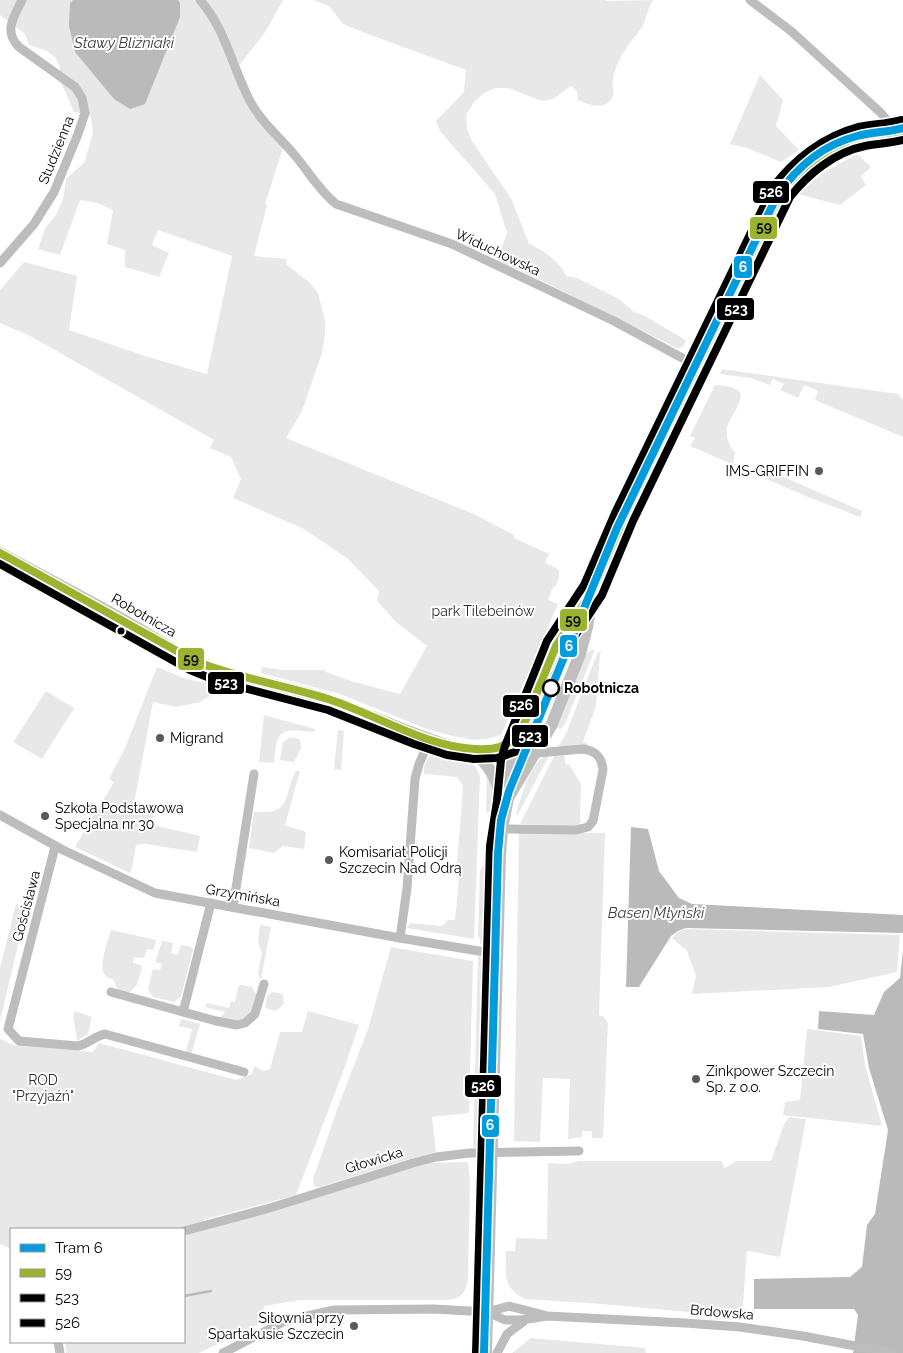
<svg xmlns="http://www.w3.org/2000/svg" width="903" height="1353" viewBox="0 0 903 1353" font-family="Raleway,sans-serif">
<rect width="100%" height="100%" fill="#fff"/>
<g fill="#e8e8e8">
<path d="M0,0H73L70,3L105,87L114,99L180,3L178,0H283L266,31L234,72L283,148L265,204L267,205L254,256L287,259L286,264L309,282L318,293L325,320V334L322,353L302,411L286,438L476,515L514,535V538L549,554L545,563L558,569C561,576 558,582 554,588L553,587L548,600L558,604L501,735L486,739L474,740L453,736L427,729L340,694L261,673L262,667L283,670H324L326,672L354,682L400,694L427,646L396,622L377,601L379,591L348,559L304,529L233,498L241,479L231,457L210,448L214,440L30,336L0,323V290L24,262L77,276L69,330L148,357L207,374L232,256L158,230L152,245L169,253L159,277L125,267V250L107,244L113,210L97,203L80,200L60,255L38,249L45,228L56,215L63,199L66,179L84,163L93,133L91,116L74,112L60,80V67L55,57L45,50L29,45L25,34L0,15Z"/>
<path d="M313,0H605L607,1L653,0C648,8 647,16 643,25C639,33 632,39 627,47C622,55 614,69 613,79C611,87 617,93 610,101C602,110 587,104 578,100L577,91L571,86L553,99L542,101L508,88H496L484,93L474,102L466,115L467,129L472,141L512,200L529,244C541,248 562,264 566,276L577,278L619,299L634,312L643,315L686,340L683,347L677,348L546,283L503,263L498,259L507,233L495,194L440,131L436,121L464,92L466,70L365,33L343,24L329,6Z"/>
<polygon points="760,75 783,100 776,126 799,150 781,162 747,148 730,144"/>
<polygon points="857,154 871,167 861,176 866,185 840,205 798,194 824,172"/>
<polygon points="722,369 898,394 903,400 903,437 815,400 818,391 804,385 798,398 780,390 784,384 773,379 770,385 751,378 720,374"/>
<path d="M715,385C724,386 735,385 741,394C739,418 714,424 735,453L733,463L757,474L760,467L862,511L860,517L808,497L690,446L695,438L690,436Z"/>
<polygon points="595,649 565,724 562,728 560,729 555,728 585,656 590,651"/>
<polygon points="601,650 600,654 596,706 583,742 588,744 588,747 558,747 566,734 597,654"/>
<polygon points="157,667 186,679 214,685 210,696 200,702 176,707 153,702 134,804 155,809 152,822 153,825 200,836 197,852 145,844 136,845 132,868 130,873 75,847 114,782 109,779 125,748"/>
<polygon points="46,691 74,708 42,759 13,742"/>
<path d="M264,715L315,729L314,732C281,729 277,727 274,763L259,762Z"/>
<polygon points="338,730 344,731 341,770 334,769"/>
<path d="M290,737L299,739C304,748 298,754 294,762L280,760L283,742Z"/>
<path d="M436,750L459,755L472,760L480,776L474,939L407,928L410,923L440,926L444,925L448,920H455L459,878L456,877L463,786L457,777L424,774C422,764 429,756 436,750Z"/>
<polygon points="564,752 566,765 569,764 581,784 580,826 520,824 555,754"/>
<path d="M550,754L517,816L516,815C521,798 530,759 550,754Z"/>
<path d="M296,771H300L285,825L306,832L304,849L283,846L274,853L249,848L254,812C293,815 282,797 296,771Z"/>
<path d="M487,773C494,793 496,794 488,814L486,810Z"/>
<polygon points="519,832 605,833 599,1015 604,1017 608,1023 603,1138 592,1138 592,1131 582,1131 582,1137 568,1139 570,1079 543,1078 540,1142 514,1141"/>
<path d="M482,867H486C489,880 492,927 486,939C484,942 483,943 480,945V938L478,937L480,871Z"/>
<polygon points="16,904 27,907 0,1021 0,968"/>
<polygon points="260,925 271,927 261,979 259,978 258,972 262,953 258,942"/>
<polygon points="686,929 900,935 897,972 829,987 692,994 696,976 687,951 672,938 678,932"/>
<path d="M111,930L156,940L153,950L147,949L144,958L134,957L133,963L141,965L142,968L137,985L130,992C122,993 114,988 114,980C110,978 106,978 104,974C99,965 108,940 111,930Z"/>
<polygon points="162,941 173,943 171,953 178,955 181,945 191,947 193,950 181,996 174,1002 153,997 148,989 153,969 160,970 162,964 155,962"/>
<polygon points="391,947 473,961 469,1113 432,1117 436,1152 399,1162 320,1187 314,1186 313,1179 339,1104 368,1029"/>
<path d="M478,956C483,958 485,961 487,967L482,1139L481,1144L473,1149Z"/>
<path d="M241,985L252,987L255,993L258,995C250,1019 246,1024 220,1018L225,1012L205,1007L207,1003L229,1008L231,1001L235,1002L238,987Z"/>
<polygon points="272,992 283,994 284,1004 276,1011 265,1008 267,996"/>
<polygon points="75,1011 92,1017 88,1034 79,1040 77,1040 73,1016"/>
<path d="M308,1011L359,1025L343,1072L296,1195L203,1220L205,1229L273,1212L382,1176L429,1163L468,1162L470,1180L468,1278C466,1292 463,1298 448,1300H300L264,1306L263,1322L199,1353H66V1342H184V1229H11V1249L0,1244V1039L14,1045L93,1052L99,1043L236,1080L252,1074L254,1066L263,1071L270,1069L280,1032H302Z"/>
<polygon points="181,1019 200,1024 191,1055 186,1051 192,1029 179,1026"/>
<polygon points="807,1029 861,1036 865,1065 882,1126 783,1115 785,1102 800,1100"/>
<path d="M790,1117L806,1119L780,1257L747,1251L742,1317L602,1304L525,1299C502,1288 506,1274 506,1251H515L516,1238L547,1239L548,1163L567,1164L579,1161H721L725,1168L736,1161H771L784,1124Z"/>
<polygon points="531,1338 645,1348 646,1353 512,1353"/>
</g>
<g fill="#bababa">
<polygon points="73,0 178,0 180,3 180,17 145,104 130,109 114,99 75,52 69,26 70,3"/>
<polygon points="631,827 648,829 659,871 679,898 692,904 903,915 903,933 686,928 678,931 671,936 639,987 626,987"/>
<polygon points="903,950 903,1353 853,1353 858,1315 854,1309 754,1309 754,1279 850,1277 862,1267 867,1225 875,1214 888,1130 869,1068 863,1034 818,1029 819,1011 874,1015 884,992 900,978"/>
</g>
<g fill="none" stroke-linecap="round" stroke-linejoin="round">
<polyline stroke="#bababa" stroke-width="2.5" points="184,1296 211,1291"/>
<g stroke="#bdbdbd" stroke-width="9">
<path d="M200,0C225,28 232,66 249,99C261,123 281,138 297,158C310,174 320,191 336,204L452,244L614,321L697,366"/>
<polyline points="750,0 791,31 881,113 888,122 890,133"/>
<path d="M0,263L34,224L54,192L78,134L85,113L82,98L75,87L19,47C3,31 14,17 22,0"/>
<polyline points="0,815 63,850 155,893 400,938 497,954"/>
<path d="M502,829L576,830L588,827L593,821L603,770C602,757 596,751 583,749L536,753"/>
<path d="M55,847L8,1029L19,1041L78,1046C88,1044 95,1036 105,1034L244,1072"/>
<polyline points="233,907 254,774"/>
<polyline points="400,938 407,888 415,779 419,764 430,739"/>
<polyline points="111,992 216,1021 237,1025 245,1023 255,1014 264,984"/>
<polyline points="183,1012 211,903"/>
<polyline points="184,1231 270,1208 413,1163 436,1157 470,1153 579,1151"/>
<polyline points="487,1312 505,1320 521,1320 547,1316 685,1323 740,1327 803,1336 892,1353"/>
<polyline points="58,1342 60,1353"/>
<polyline points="223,1353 285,1321 334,1310 434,1309 487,1312 509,1306 544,1315"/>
<polyline points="497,1353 507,1334 523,1322"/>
</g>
<g stroke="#bfbfbf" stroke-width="12">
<path d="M0,553C42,576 85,598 127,622C151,635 174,652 199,663C237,680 280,684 319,697C377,714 477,772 536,753"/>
<path d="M471,752C491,763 501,787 502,809"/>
<path d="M508,798L551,726L580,654L587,627L593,590L624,517L781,192C799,167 831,145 860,137C874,134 889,134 903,130"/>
<polyline points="486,1353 500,855 502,829 508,798 509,771 514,750 556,646 569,625 592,592"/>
</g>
<g stroke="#fff" stroke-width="11">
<path id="bus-1" d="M0,553L195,661C239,679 286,685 331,700C376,715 427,747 475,749C495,750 505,748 520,734L556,646L593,590L624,517L781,192C801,167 829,145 860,137C874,133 889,134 903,130"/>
</g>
<g stroke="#fff" stroke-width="11">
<path id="bus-2" d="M0,564L190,670L217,681L328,710L414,744L447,755L474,759L497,758L515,752L529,739L565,651L602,595L633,521L790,197C808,174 835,152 865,146C877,144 890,143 903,140"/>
</g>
<g stroke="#fff" stroke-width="11">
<path id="bus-3" d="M476,1353L490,846L497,801L501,760L505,746L547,641L584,585L615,513L773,187C794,159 824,136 858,127C872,124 887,124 901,120"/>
</g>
<use href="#bus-1" stroke="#9ab42f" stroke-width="8"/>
<use href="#bus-2" stroke="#000" stroke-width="8"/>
<use href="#bus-3" stroke="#000" stroke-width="8"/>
<g stroke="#fff" stroke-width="11">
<path id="tram-1" d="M484,1353L498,853L501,820L509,791L617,528L777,196C796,168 823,145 857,136C872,132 888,132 903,128"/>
</g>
<use href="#tram-1" stroke="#009cdd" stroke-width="8"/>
</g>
<g fill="#595959" stroke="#fff" stroke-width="2">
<circle cx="819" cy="471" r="5"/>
<circle cx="160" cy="738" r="5"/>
<circle cx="45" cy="816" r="5"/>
<circle cx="329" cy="860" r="5"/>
<circle cx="696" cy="1079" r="5"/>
<circle cx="354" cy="1326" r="5"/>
</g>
<circle fill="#000" stroke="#fff" stroke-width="2" cx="121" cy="631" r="4.5"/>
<circle fill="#fff" stroke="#000" stroke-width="2.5" cx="551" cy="688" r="8"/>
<g text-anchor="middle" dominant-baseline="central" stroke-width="4" stroke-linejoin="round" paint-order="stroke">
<g font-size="14" fill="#000" stroke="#fff">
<text transform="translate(56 150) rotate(-68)">Studzienna</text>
<text transform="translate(498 252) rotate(25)">Widuchowska</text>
<text transform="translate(144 615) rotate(30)">Robotnicza</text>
<text transform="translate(243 895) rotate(10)">Grzymińska</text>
<text transform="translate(26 906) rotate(-75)">Gościsława</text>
<text transform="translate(374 1160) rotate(-17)">Głowicka</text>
<text transform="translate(722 1312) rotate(5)">Brdowska</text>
</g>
<g font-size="14" fill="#000" stroke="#fff" text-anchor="start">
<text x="809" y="471" text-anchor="end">IMS-GRIFFIN</text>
<text x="170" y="738">Migrand</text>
<text x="55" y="808">Szkoła Podstawowa<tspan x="55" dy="16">Specjalna nr 30</tspan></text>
<text x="339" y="852">Komisariat Policji<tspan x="339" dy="16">Szczecin Nad Odrą</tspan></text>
<text x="706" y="1071">Zinkpower Szczecin<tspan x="706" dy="16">Sp. z o.o.</tspan></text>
<text x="344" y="1318" text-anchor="end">Siłownia przy<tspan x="344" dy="16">Spartakusie Szczecin</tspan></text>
</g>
<g font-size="14" fill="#2d2d2d" stroke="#fff">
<text x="483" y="611">park Tilebeinów</text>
<text x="43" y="1080">ROD<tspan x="43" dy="16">"Przyjaźń"</tspan></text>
</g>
<g font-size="14" font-weight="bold" fill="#000" stroke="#fff" text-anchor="start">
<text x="564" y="688">Robotnicza</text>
</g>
<g font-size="15" font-style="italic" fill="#3e3e3e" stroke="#fff">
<text x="124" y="43">Stawy Bliźniaki</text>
<text x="656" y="913">Basen Młyński</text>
</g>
</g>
<g stroke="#fff" stroke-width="2">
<rect x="752" y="180" width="38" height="24" rx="5" fill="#000"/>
<rect x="749" y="216" width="29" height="24" rx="5" fill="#9ab42f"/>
<rect x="733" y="255" width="20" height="24" rx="5" fill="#009cdd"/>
<rect x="716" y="297" width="39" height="24" rx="5" fill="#000"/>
<rect x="559" y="608" width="29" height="24" rx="5" fill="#9ab42f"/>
<rect x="559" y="634" width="19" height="24" rx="5" fill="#009cdd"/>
<rect x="177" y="647" width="28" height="24" rx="5" fill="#9ab42f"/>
<rect x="207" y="671" width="38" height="24" rx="5" fill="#000"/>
<rect x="502" y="694" width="38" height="24" rx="5" fill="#000"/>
<rect x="511" y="724" width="38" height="24" rx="5" fill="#000"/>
<rect x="464" y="1074" width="38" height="24" rx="5" fill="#000"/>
<rect x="481" y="1114" width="19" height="24" rx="5" fill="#009cdd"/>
</g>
<g font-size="14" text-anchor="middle" font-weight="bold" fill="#fff">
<text x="771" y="197">526</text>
<text x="743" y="272">6</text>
<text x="736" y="314">523</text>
<text x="569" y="651">6</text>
<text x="226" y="688">523</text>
<text x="521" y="710">526</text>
<text x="530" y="741">523</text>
<text x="483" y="1091">526</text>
<text x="490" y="1130">6</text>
</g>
<g font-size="14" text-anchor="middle" font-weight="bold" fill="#111">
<text x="764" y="232">59</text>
<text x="573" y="625">59</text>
<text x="191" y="664">59</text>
</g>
<rect x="10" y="1228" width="175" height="115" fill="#ffffff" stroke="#999999"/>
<rect x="20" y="1244" width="25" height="8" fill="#009cdd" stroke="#999999"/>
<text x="55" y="1253" font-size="15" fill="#000000">Tram 6</text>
<rect x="20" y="1269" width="25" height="8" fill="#9ab42f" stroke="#999999"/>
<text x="55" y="1278" font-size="15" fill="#000000">59</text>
<rect x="20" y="1294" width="25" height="8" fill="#000000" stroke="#999999"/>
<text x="55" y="1303" font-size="15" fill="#000000">523</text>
<rect x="20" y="1319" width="25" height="8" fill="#000000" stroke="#999999"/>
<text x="55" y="1328" font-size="15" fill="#000000">526</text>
</svg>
